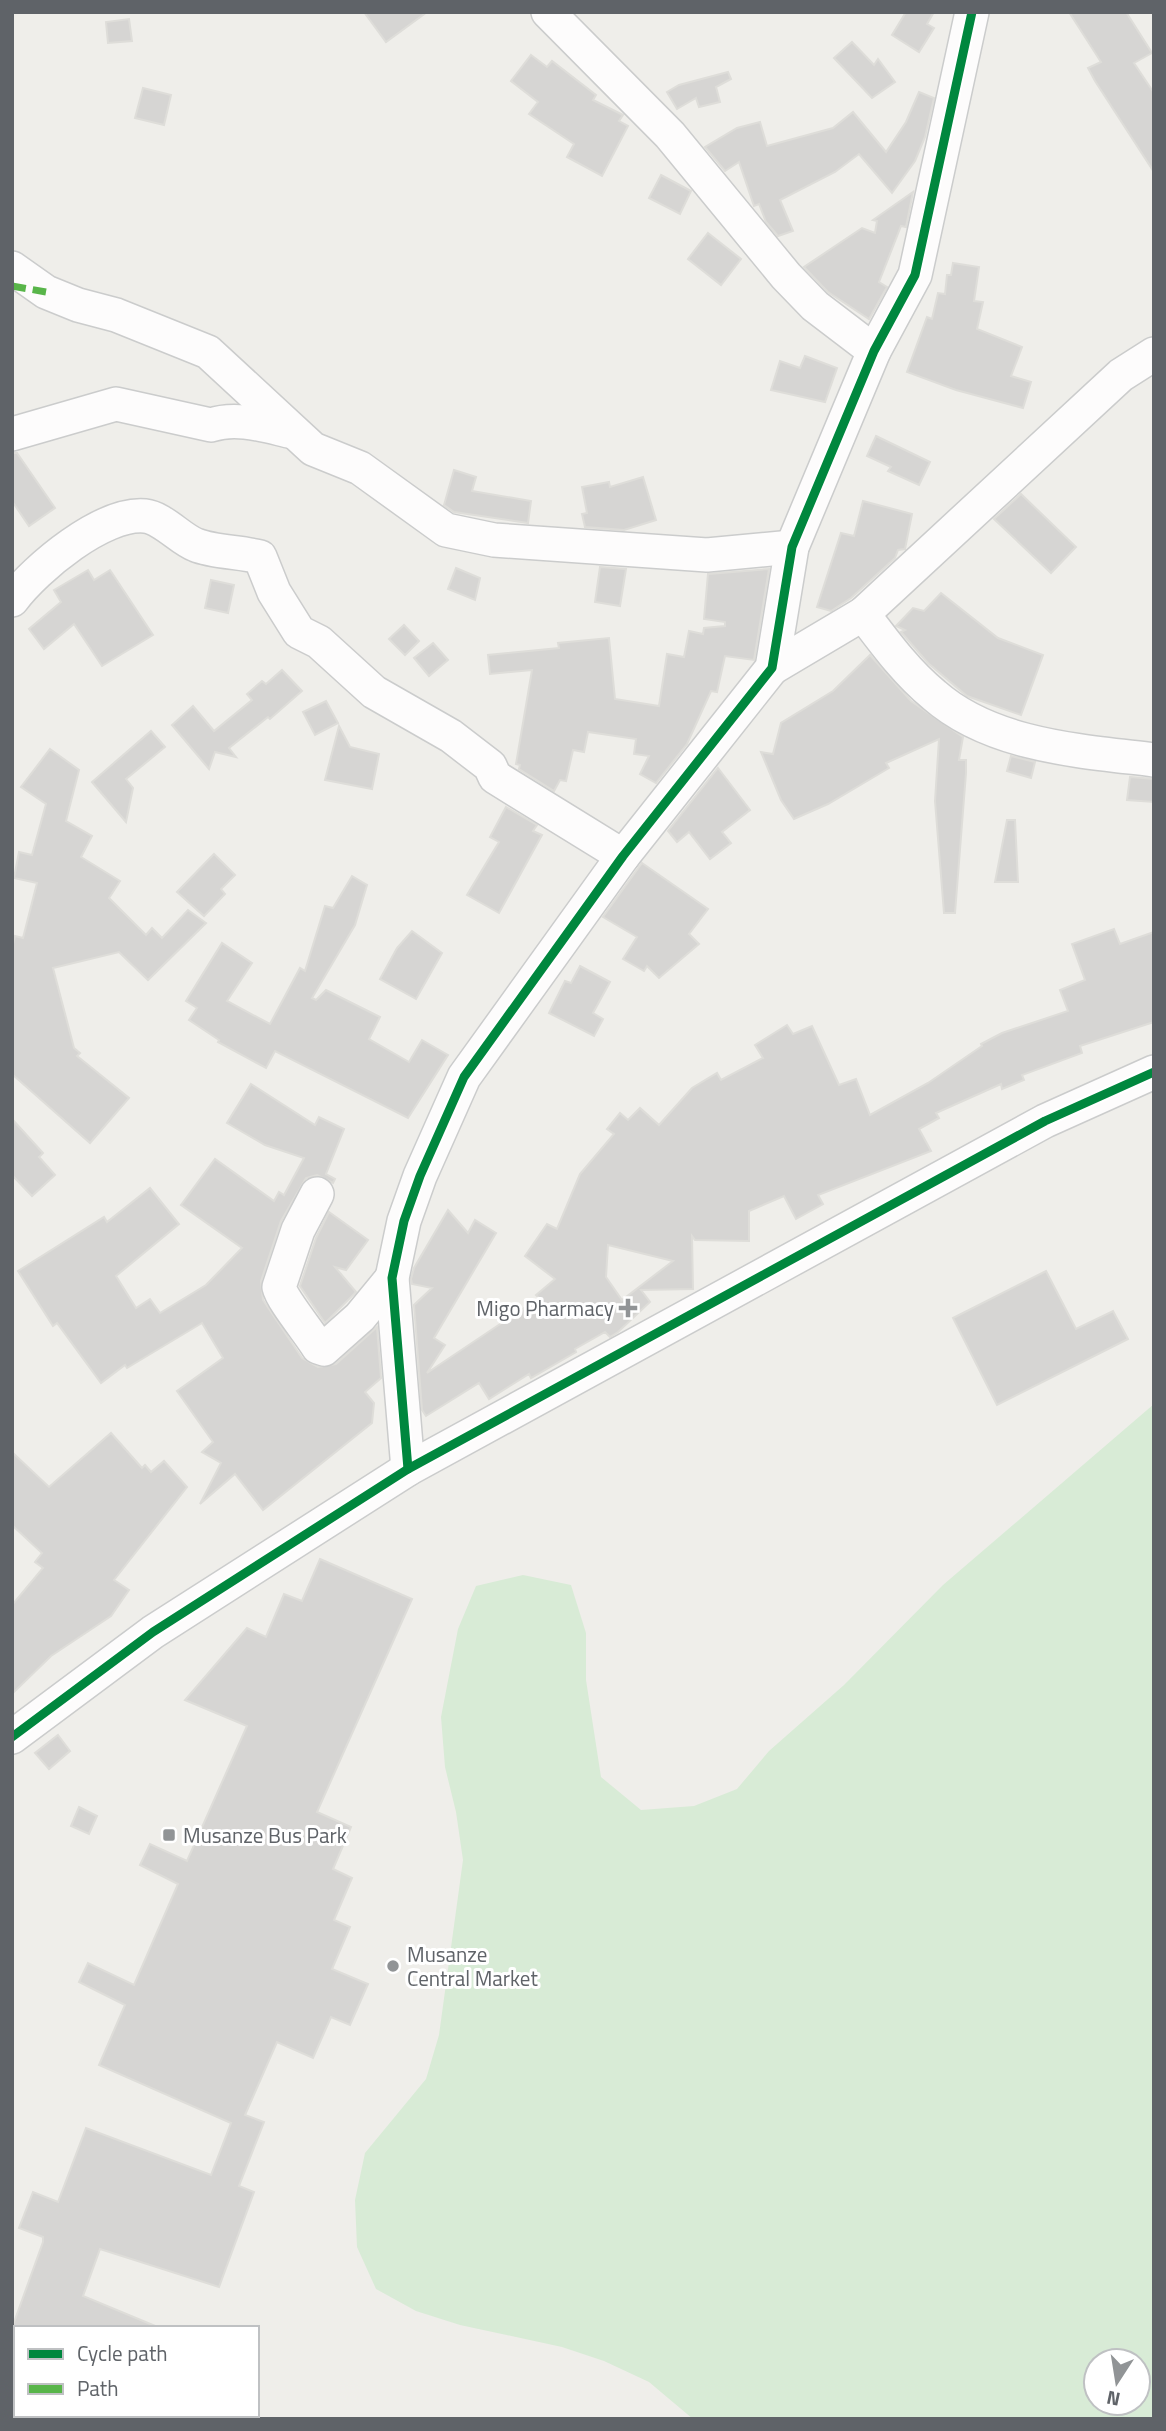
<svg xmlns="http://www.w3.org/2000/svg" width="1166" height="2431" viewBox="0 0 1166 2431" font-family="'Titillium Web',sans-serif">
<rect width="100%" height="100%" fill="#efeeea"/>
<path fill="#d8ebd6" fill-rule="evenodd" d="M1154,1404V2419H693L649,2382L604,2361L562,2347L460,2325L416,2311L376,2289L357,2247L355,2200L365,2153L426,2079L439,2035L463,1860L456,1812L445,1767L441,1717L458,1629L476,1586L523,1575L571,1585L586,1633V1680L601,1777L641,1810L694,1806L737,1789L769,1751L844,1685L943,1585ZM1096,2361H1138V2403H1096Z"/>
<g fill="#d6d5d3" stroke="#deddd9" stroke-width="2" fill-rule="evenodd">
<polygon points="364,12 427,12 386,42"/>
<polygon points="906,12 934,12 927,24 934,28 919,52 892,35"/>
<polygon points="1069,12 1126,12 1152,53 1134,63 1154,93 1154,172 1095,81 1088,68 1101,62"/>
<polygon points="129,19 132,41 108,43 106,22"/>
<polygon points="852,42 874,65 878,59 895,82 872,98 834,58"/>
<polygon points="531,55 547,67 552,61 596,95 593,100 623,115 619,121 628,126 602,176 567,157 574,144 529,114 538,102 511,81"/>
<polygon points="728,72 731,79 716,87 720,102 699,107 696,98 677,109 667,92 679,85"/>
<polygon points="143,88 171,95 164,125 135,118"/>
<polygon points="919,92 934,98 925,137 915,161 892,193 859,154 835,172 780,200 793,231 778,236 766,222 759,204 754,206 739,162 725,171 705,147 737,128 760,122 767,146 833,128 853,112 886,152 906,122"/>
<polygon points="661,175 691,191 680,214 649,198"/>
<polygon points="913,192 906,227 901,226 879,282 887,287 869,319 828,292 804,267 862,228 875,233 877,221 873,220"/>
<polygon points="708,233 741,259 721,285 688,259"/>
<polygon points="953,263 979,267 974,301 983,302 977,329 1022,347 1011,376 1031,382 1023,408 956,390 907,372 927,317 932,319 938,293 945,294 947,275 951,275"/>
<polygon points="805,356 837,368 825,402 771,390 780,361 800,368"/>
<polygon points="876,436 930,462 919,485 888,471 891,467 867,456"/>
<polygon points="12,453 17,453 55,508 29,526 12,501"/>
<polygon points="454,470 476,477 472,491 531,501 528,523 454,512 444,505"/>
<polygon points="643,477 656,520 624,530 585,527 582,514 587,513 582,487 609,482 610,487"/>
<polygon points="1021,494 1076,547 1051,573 994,519"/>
<polygon points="863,501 912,514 905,549 898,550 895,558 851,598 831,611 817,607 841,533 854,536"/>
<polygon points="600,567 626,569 620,606 595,602"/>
<polygon points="456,568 480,578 475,600 448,589"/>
<polygon points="769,569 754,660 725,656 717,692 711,691 687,744 656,783 640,774 649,756 634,754 636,739 588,732 584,752 573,750 566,781 560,780 554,791 519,769 520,765 516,764 532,670 490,674 488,655 559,648 558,643 609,638 615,699 659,706 667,654 684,657 689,631 703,634 704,628 725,626 725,622 704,619 708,574"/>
<polygon points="88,570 94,580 110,570 153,635 102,666 74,624 44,649 29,629 61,602 54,590"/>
<polygon points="211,580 234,585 228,613 205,608"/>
<polygon points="941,593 998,638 1043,655 1021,715 967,696 928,663 901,632 905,630 896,626 913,608 924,611"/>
<polygon points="404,625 419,641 405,655 389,639"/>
<polygon points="433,643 448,660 429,676 414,658"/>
<polygon points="870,655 911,701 963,737 959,760 966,760 966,773 955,913 944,913 935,801 939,739 886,763 889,768 828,804 794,819 781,800 761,752 773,754 781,723 833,691"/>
<polygon points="282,670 302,691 270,719 268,717 229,748 236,757 215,752 209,769 172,725 193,706 214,731 252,700 247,694 262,681 266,684"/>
<polygon points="326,701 338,723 315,735 303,712"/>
<polygon points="339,726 350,747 379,754 372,789 325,780"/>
<polygon points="151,731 165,747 126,779 133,788 126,822 92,782"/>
<polygon points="50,749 79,770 66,821 92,836 81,857 120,881 109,898 146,935 152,928 162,938 188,910 206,923 148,980 119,952 53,968 74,1048 80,1053 77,1056 129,1098 90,1143 12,1074 12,948 15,936 23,938 37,883 14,878 19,852 32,855 46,804 21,787"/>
<polygon points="1011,756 1035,762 1031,778 1007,771"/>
<polygon points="718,768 750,810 722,832 731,843 710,859 689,832 677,842 668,831"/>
<polygon points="1130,777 1154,779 1154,802 1127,800"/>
<polygon points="506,807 537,825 533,831 542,835 499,913 467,895 499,842 490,837"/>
<polygon points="1007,820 1015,820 1018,882 995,882"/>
<polygon points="214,854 235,875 221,889 225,894 204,916 177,892"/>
<polygon points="642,863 708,909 689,934 699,944 659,978 647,966 644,971 623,959 637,937 603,917"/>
<polygon points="352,876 367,885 355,925 312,998 316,1000 326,990 380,1017 369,1039 409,1062 422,1040 448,1055 408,1118 275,1051 266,1068 218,1042 219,1040 189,1020 197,1008 186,1001 222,943 252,963 227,1001 270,1024 300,968 305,971 325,906 333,908"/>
<path d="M1114,929L1120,944L1154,932V1022L1080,1046L1082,1053L1022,1075L1024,1080L1002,1089L1001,1084L936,1113L939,1118L919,1129L931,1151L818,1195L823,1204L796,1219L784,1196L749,1211V1241L695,1240L692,1236L693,1289L641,1290L650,1302L618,1332L610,1337L605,1332L575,1349L576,1352L531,1378L529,1374L489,1399L479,1383L426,1416L422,1410L414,1305L432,1288L412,1284L411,1279L414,1268L448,1210L468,1233L475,1220L496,1233L434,1338L445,1345L427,1373L539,1298L536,1295L555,1279L525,1256L547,1224L557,1229L580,1174L614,1134L607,1129L620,1113L628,1120L640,1108L659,1125L692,1088L717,1073L721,1080L763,1058L755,1045L787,1025L793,1034L812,1026L839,1085L856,1079L870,1115L928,1083L982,1046L981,1044L1002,1033L1068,1011L1060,990L1085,980L1072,944ZM608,1245L673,1261L622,1300L606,1277Z"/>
<polygon points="412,931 442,953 416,999 380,979 397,948"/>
<polygon points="580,966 610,982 593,1013 603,1019 594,1036 549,1013 565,981 571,983"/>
<polygon points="251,1084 315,1125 319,1117 344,1129 326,1174 335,1179 333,1183 317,1175 306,1178 281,1221 261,1281 263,1300 302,1358 318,1367 336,1364 377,1327 381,1378 365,1392 374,1403 372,1423 263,1510 235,1474 200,1504 221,1463 202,1452 213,1442 177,1391 223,1358 202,1323 127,1368 125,1365 101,1383 57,1323 53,1326 18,1271 104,1217 107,1222 150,1188 179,1224 116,1276 136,1308 150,1299 160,1313 206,1285 242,1248 181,1205 215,1159 274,1201 279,1192 284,1195 304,1158 265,1145 227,1123"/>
<polygon points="12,1119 43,1153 39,1157 55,1175 32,1196 12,1175"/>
<polygon points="329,1212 368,1240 346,1270 335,1267 356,1292 325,1323 300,1286 316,1238"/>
<polygon points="1046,1271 1076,1329 1113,1311 1128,1339 997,1405 953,1318"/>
<polygon points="111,1433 142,1468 145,1465 151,1472 164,1461 187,1487 114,1580 129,1590 111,1616 51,1656 12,1694 12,1605 43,1568 35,1562 42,1553 12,1525 12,1452 49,1487"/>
<polygon points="320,1559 412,1599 317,1812 351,1827 333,1869 352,1878 334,1920 350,1927 332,1969 368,1984 350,2025 331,2017 313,2058 277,2042 245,2115 264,2122 239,2186 254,2192 219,2287 100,2249 83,2296 160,2328 12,2328 43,2242 43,2237 19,2228 33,2192 58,2202 86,2128 211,2175 231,2123 99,2065 125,2005 79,1982 88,1963 134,1985 178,1884 140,1865 150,1844 187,1861 247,1726 185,1700 247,1628 266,1637 284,1594 302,1601"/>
<polygon points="58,1735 70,1751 49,1769 35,1753"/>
<polygon points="79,1807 97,1816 89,1834 71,1826"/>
</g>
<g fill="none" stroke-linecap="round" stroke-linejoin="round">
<g stroke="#cbcccc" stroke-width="36">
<g id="minor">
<polyline points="548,12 670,135 786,276 815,306 874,351"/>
<polyline points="12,268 46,292 78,305 116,315 208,352 313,449 360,468 446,530 494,540 707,555 792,547"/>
<path d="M12,434L116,404L211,425C237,416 266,426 293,432"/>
<path d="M12,600C36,568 103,512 145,516C163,518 180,539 196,545C213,552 241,552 260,557L274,592L299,632L319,642L374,692L451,736L490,766L495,777L623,856"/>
<path d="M863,614C885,643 906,672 934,695C992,746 1081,751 1154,760"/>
<polyline points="772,668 863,614 1121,375 1154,354"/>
<path d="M317,1194L298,1230L279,1287C282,1300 309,1332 318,1347L324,1349L360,1317L392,1278"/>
<polyline points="408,1469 392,1278 404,1221 420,1176 464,1077 623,856 772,668 792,547 874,351 915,275 972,12"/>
<polyline points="12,1737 153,1632 408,1469 1045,1121 1154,1072"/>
</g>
</g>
<use href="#minor" stroke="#fdfcfc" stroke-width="33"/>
<polyline stroke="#58b549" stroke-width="7" stroke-dasharray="14 7" stroke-linecap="butt" points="12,286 46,292"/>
<g stroke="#fff" stroke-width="13">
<g id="cycleway">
<polyline points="408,1469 392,1278 404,1221 420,1176 464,1077 623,856 772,668 792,547 874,351 915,275 972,12"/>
<polyline points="12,1737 153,1632 408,1469 1045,1121 1154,1072"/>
</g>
</g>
<use href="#cycleway" stroke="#00873e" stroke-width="9"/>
</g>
<g fill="#919496" stroke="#fff" stroke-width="2.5">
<path d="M624.5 1297.5h7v7h7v7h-7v7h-7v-7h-7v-7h7z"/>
<rect x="162" y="1828" width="14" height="14" rx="3.5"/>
<circle cx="393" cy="1966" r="7"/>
</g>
<g text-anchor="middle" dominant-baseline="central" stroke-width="6" stroke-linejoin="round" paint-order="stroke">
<g font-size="21" fill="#5f6368" stroke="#fff" text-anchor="start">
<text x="614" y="1308" text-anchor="end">Migo Pharmacy</text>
<text x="183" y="1835">Musanze Bus Park</text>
<text x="407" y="1954">Musanze<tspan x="407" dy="24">Central Market</tspan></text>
</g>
</g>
<rect width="1166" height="2431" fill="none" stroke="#5f6368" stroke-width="28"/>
<rect x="14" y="2326" width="245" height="91" fill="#ffffff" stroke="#bfc1c3" stroke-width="2"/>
<rect x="28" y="2349" width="35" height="10" fill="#00873e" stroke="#bfc1c3" stroke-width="2"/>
<text x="77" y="2361" font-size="21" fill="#5f6368">Cycle path</text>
<rect x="28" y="2384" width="35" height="10" fill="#58b549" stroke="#bfc1c3" stroke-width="2"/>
<text x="77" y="2396" font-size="21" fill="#5f6368">Path</text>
<g transform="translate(1117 2382) rotate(192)"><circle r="33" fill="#ffffff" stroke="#bfc1c3" stroke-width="2"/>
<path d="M0-5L12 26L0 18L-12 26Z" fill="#919496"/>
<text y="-10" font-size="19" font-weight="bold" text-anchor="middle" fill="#5f6368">N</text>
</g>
</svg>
